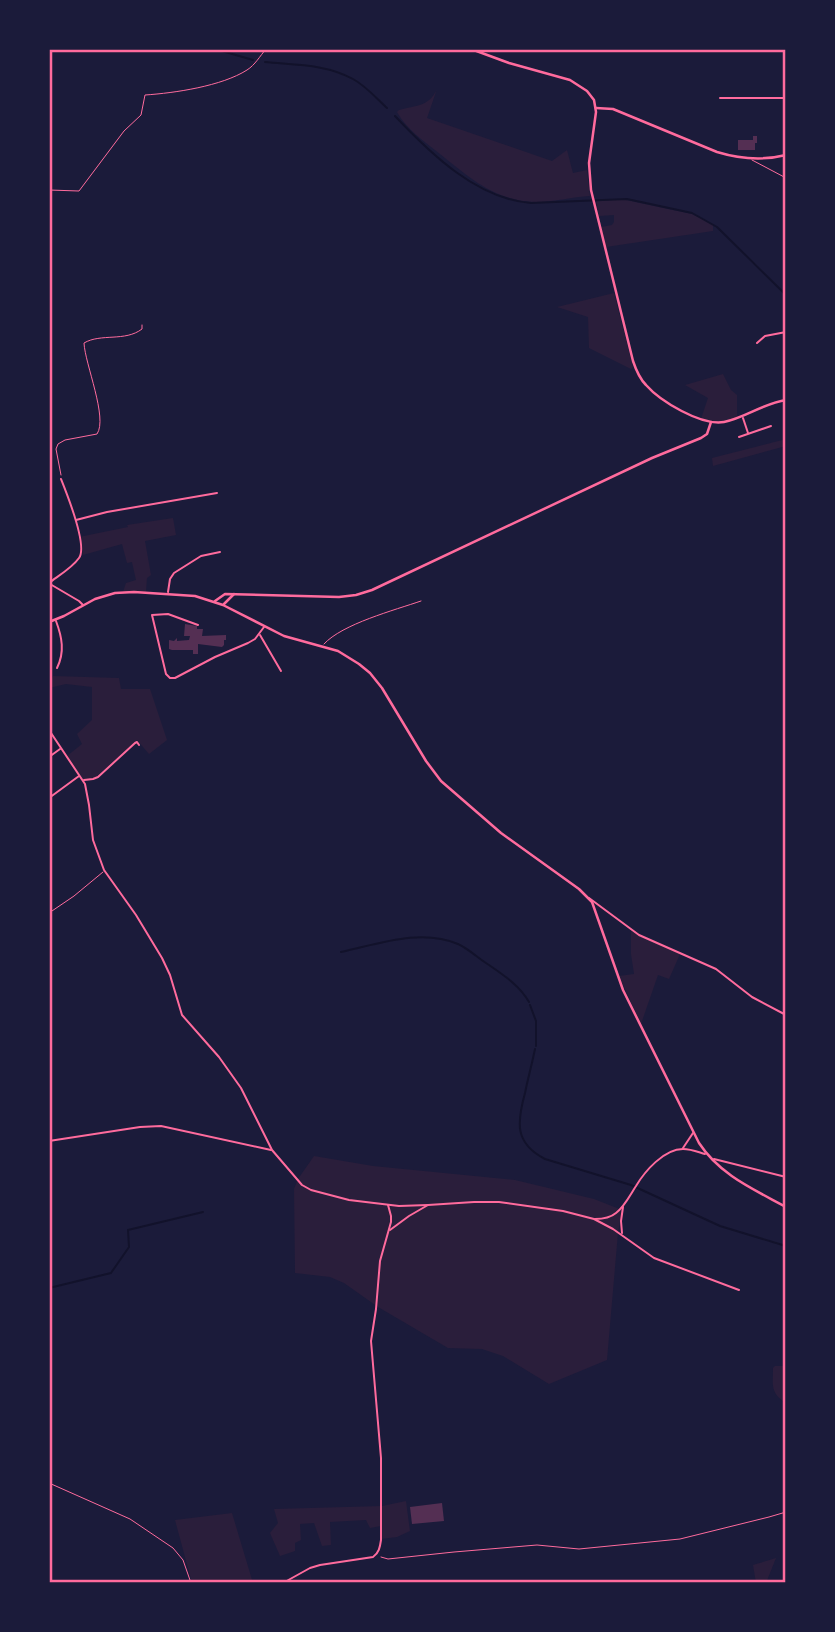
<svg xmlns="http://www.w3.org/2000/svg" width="835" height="1632" viewBox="0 0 835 1632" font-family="'PT Sans',sans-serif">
<rect width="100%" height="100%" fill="#1b1b3a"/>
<g fill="#2a1e3b">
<path d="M437,89L427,118L552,161L567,150L573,173L587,170L590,196C572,197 554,202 536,202C495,201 470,178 440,154C424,141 407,130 397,112L399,110C416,105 429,107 437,89Z"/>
<polygon points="596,200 626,200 692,214 713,224 713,231 606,247 601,227 612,225 614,222 614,215 599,216"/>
<polygon points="614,293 633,367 631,369 589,348 588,317 557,307"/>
<polygon points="723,374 731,390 737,395 737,419 719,422 701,419 708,398 685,385"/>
<polygon points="786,439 786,446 713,466 712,458"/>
<polygon points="173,518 176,535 145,541 151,575 147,578 146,592 123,592 126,583 136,580 132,562 127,563 122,544 83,555 79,537 128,527 127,525"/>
<polygon points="53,676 119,678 121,689 150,689 167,740 149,754 137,740 97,776 93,779 82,779 67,756 82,744 77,734 92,720 92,687 66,684 49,688"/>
<polygon points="631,931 680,954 669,979 658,975 641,1024 619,976 634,974 631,954"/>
<polygon points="314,1156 373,1166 515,1180 594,1199 622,1210 618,1233 607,1360 549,1384 503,1356 482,1349 448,1348 378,1307 344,1283 330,1277 295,1273 294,1189 298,1179"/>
<path d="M775,1366H786V1403C770,1393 773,1385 773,1368Z"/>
<polygon points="406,1501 410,1531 397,1537 381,1539 381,1526 370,1528 366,1520 330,1522 331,1545 322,1546 314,1523 300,1524 301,1540 295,1543 295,1551 280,1556 270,1533 278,1523 274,1509 382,1506"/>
<polygon points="232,1513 253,1583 192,1583 175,1520"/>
<polygon points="776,1558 766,1583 756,1583 753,1565"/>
</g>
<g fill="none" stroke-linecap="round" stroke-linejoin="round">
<g stroke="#12122b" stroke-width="2">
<polyline points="215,49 253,60"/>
<path d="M265,62C295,65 326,64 353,79C366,86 376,98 387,108"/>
<path d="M395,116C431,154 477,199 531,203L627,199L692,213L717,227L786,295"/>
<path d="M341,952C378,944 421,928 458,944C469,949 479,959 489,965C505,976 520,986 529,1002"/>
<polyline points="530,1005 536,1021 536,1046"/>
<path d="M535,1049C532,1064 528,1078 525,1093C517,1122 514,1143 545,1159L631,1185L720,1226L786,1246"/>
<polyline points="49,1288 111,1273 129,1247 128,1230 203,1212"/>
</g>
</g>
<g fill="#542f53">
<polygon points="753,136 757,136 757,143 755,143 755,150 738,150 738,140 753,140"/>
<polygon points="185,624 197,626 197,629 203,629 202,636 226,635 226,640 224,640 224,645 222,647 198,644 198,654 193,654 193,650 172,650 169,649 169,640 174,641 177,638 177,641 189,640 190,636 184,636"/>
<polygon points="442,1503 444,1521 412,1524 410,1507"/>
</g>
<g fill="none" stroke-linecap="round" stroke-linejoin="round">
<g stroke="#ff6b9d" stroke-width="1">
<path d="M49,190L79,191L124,131L141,115L145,95C175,93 222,86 247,70C255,65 260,56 266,49"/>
<path d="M61,475L56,449L58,444L65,440L97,434C108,418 85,364 84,343C101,333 125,342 142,329V325"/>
<polyline points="49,1483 130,1519 173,1548 183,1560 191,1583"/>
<polyline points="381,1557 388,1559 454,1552 537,1545 579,1549 680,1539 769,1517 786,1512"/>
</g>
<g stroke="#ff6b9d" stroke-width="1">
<polyline points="752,160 786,178"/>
<path d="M324,644C342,624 395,610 421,601"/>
<polyline points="49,913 74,896 103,872"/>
</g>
<g stroke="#ff6b9d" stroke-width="2">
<polyline points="783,49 786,51"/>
<polyline points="720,98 786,98"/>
<polyline points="757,343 765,336 786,332"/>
<polyline points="743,418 748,433"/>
<polyline points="739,437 771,426"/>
<polyline points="76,520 107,512 217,493"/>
<path d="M49,583C58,576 72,568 79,558C88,546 67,494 61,479"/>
<polyline points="50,584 79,601 83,605"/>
<polyline points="168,592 170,579 174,573 201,556 220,552"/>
<path d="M56,621C62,637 65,652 57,668"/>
<polyline points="198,625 168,614 152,615 166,674 170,678 175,678 215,657 248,643 255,639 264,627"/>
<polyline points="260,635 281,671"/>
<polyline points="49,730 85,784 89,805 93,840 104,870 136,915 162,958 170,975 182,1015 219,1057 241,1088 272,1150 302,1185 311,1190 349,1200 399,1206 428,1205"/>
<polyline points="49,757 60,749"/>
<polyline points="84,780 93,779 98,777 135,743 137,742 139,745"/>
<polyline points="49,798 79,776"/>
<polyline points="589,898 639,935 716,969 752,997 786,1015"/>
<polyline points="49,1141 140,1127 161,1126 271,1150"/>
<polyline points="683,1148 693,1133"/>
<polyline points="714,1159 786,1177"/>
<path d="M595,1219C602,1219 610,1218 616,1213C625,1206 630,1195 636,1186C645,1171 664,1149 683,1149C691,1149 698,1152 705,1154"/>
<polyline points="390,1230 409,1216 428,1205 474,1202 499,1202 563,1211 594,1219 613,1229 654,1258 739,1290"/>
<polyline points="622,1233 621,1221 623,1207"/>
<path d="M283,1583L310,1568L320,1565L373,1557C379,1553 380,1547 381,1540V1458L371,1341L376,1309L380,1261L391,1222V1216L388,1205"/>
</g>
<g stroke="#ff6b9d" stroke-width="2.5">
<path d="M471,49L509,63L570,80L587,91L594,100L596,112L589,163L591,190L633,361C636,370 639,378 646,385C660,401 701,426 724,422C745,418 764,403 786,400"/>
<path d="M596,108L613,109L717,152C740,159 762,161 786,155"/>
<polyline points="215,601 225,594 339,597 356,595 372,590 652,458 701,438 707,434 711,422"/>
<polyline points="224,604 234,594"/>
<path d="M49,622L64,616L95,599L115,593L134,592L195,596L223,605L284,636L338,651L359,664L370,673L382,688L426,761L441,781L501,833L579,889L592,902L623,990L699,1143C720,1175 753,1189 786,1207"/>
</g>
</g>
<rect width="835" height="1632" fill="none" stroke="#1b1b3a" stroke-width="102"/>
<rect x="51" y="51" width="733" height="1530" fill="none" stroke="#ff6b9d" stroke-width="2.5"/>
</svg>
